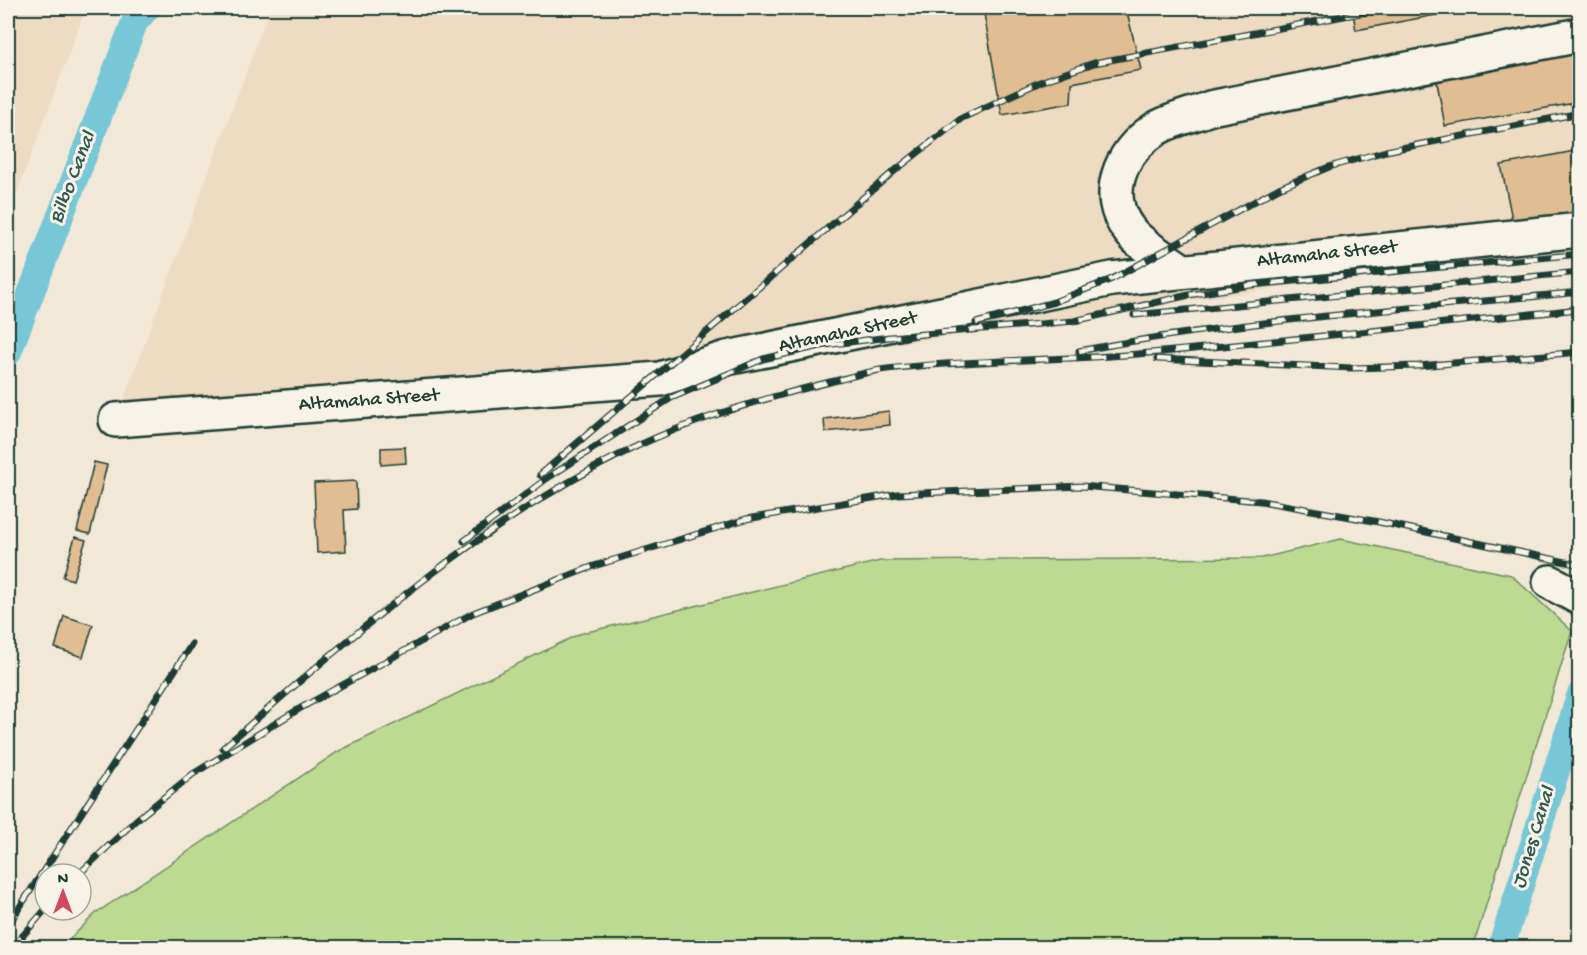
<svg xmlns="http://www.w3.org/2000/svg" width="1587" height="955" viewBox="0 0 1587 955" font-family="'Gochi Hand',sans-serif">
<rect width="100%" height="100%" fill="#f2e8d7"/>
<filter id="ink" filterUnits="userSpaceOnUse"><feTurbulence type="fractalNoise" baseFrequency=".0167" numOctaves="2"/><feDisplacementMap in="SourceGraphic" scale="12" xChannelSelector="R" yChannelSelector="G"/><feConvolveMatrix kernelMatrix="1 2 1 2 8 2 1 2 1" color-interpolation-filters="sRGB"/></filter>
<g filter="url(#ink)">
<g fill="#eddbc2">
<polygon points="8,8 86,8 8,217"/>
<polygon points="270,8 1579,8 1579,243 660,379 116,420"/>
</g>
<polygon fill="#bdda92" stroke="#6e8c63" stroke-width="1.5" points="1341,539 1511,575 1572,631 1473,947 62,947 96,913 339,751 579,634 880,561 1262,558"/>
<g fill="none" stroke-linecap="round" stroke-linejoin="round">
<g stroke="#78c7d6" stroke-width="27">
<polyline points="8,353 135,21 147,8"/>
<polyline points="1501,948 1580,695"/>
</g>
</g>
<g fill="#e0bd92" stroke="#1f3d34" stroke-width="1.5">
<polygon points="983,8 1126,8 1141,70 1072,83 1071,103 1002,115"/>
<polygon points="1352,8 1473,8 1356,30"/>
<polygon points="1580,40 1580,102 1445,126 1434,66"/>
<polygon points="1580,150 1580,212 1513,224 1501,165"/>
<polygon points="889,411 890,425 825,432 824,419"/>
<polygon points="405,447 406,463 381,465 381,448"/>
<polygon points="94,462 107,465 90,534 77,531"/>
<polygon points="356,481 357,509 344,510 346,551 317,553 314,483"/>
<polygon points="75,537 86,540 73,580 63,577"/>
<polygon points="64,616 93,625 83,657 55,648"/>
</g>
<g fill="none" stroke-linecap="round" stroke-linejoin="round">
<g stroke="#1f3d34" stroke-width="38">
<g id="minor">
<path d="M1181,270C1165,258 1141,246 1129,230C1102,195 1120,153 1154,130C1169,120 1193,115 1210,108L1580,35"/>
<polyline points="116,420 660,379 727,358 1112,279 1580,230"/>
<polyline points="1550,582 1580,598"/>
</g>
</g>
<use href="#minor" stroke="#f7f3e8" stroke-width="33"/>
<g stroke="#1f3d34" stroke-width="7">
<g id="rail">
<polyline points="1134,315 1580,272"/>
<polyline points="976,323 1054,302 1112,279 1279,188 1329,167 1386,151 1580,113"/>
<path d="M1079,351C1244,319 1413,309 1580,292"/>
<polyline points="1157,359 1352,368 1419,366 1580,352"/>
<polyline points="540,475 892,173 962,118 1040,82 1094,63 1387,8"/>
<polyline points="464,541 546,479 671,398 763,359 825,345 890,337 1074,321 1189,295 1251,285 1580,254"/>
<path d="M223,748C349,638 475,526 627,451C690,420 761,399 830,382C848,378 868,371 887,369C971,359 1054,361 1138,354C1285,341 1432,324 1580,309"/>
<polyline points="79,874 136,820 193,774 299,709 473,613 594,566 746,519 897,494 1081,486 1261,501 1379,522 1580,565"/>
<polyline points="8,925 192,644"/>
<polyline points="12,948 45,910"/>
</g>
</g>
<use href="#rail" stroke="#f7f3e8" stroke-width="4.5" stroke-dasharray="14" stroke-linecap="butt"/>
</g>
</g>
<g text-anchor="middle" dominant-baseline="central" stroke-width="6" stroke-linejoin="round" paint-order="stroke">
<g font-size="20" fill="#1f3d34" stroke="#f7f3e8">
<text transform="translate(1327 255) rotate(-6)">Altamaha Street</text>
<text transform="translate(848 333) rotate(-12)">Altamaha Street</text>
<text transform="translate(369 401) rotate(-4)">Altamaha Street</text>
</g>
<g font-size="21" font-style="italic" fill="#315954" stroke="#f7f3e8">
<text transform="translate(74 178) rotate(-69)">Bilbo Canal</text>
<text transform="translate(1535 838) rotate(-73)">Jones Canal</text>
</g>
</g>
<rect width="1587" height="955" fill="none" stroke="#f7f3e8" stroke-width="30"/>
<rect x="15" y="15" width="1557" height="925" fill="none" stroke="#1f3d34" stroke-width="2" filter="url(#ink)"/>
<g transform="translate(63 892)"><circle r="28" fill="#f7f3e8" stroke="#a1aaa0" stroke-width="1.5"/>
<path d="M0-4.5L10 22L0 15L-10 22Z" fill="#d1495b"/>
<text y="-9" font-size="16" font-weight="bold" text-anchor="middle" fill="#1f3d34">N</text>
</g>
</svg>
